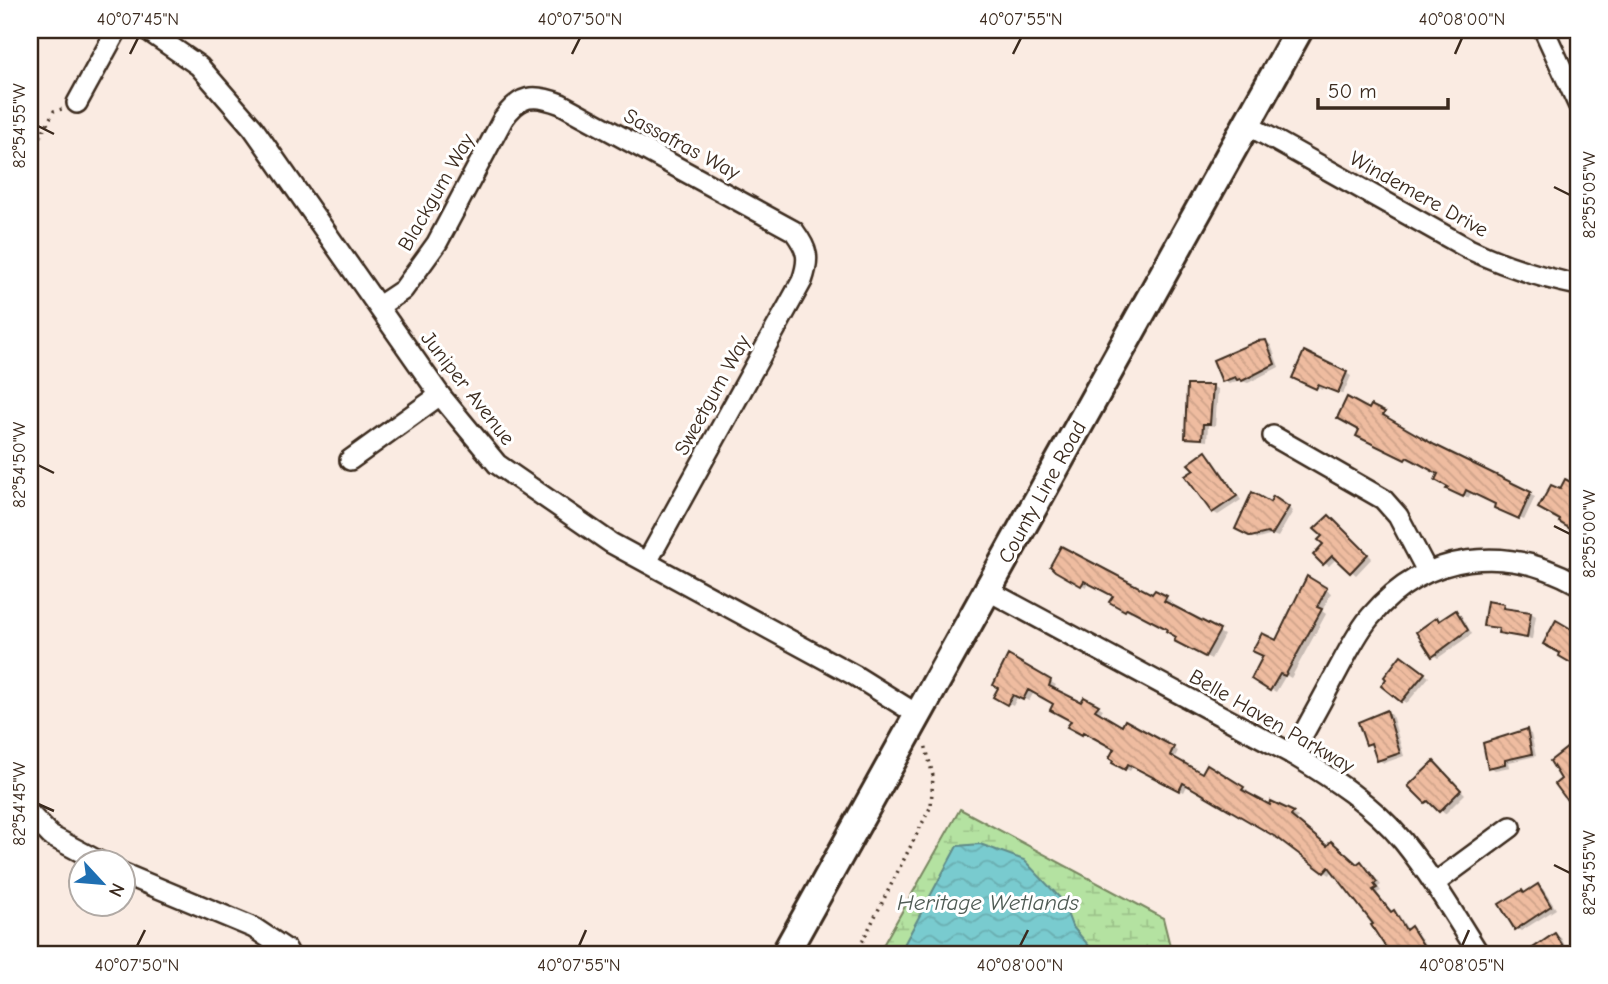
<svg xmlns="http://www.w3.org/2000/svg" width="1608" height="984" viewBox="0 0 1608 984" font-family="'Comic Neue',sans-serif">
<defs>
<pattern id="wetland-marsh" width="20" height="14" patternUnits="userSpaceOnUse" patternTransform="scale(1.75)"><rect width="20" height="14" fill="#b4e2a1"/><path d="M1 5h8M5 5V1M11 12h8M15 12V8" fill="none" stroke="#9cc28a"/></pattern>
<pattern id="water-waves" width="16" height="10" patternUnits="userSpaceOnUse" patternTransform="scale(1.75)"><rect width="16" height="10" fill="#79cbcf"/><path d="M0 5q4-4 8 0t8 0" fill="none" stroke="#6aaeb1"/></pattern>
<pattern id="building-back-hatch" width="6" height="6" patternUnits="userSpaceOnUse" patternTransform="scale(1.75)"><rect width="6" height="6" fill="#efbca0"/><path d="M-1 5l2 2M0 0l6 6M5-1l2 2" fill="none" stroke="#cea289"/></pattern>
</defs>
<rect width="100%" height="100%" fill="#faebe2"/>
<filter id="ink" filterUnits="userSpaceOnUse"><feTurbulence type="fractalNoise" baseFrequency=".0143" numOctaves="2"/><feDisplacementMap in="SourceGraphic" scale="14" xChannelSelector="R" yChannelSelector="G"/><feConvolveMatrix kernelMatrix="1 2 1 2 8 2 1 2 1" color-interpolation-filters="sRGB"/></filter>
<g filter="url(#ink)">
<polygon fill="url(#wetland-marsh)" stroke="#788660" stroke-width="2" points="960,809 1163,918 1172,954 878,954"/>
<polygon fill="url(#water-waves)" stroke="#608b88" stroke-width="2" points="980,844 1024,860 1062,900 1072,926 1096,954 899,954 957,846"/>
<g fill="#0003">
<polygon points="1265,342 1271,345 1279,367 1248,383 1239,380 1229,384 1224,381"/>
<polygon points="1346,373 1351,376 1343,394 1324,386 1322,390 1300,380"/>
<polygon points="1189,387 1213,387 1218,389 1215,426 1208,425 1207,441 1192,439 1187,437"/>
<polygon points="1372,407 1389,417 1387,419 1434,446 1535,497 1524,520 1501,510 1497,504 1472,492 1468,498 1449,488 1450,486 1440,474 1413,459 1411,461 1359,435"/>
<polygon points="1206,453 1211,456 1241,500 1218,515 1213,512 1196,471"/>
<polygon points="1566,482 1578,488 1578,531 1561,522 1560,492"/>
<polygon points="1273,499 1293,511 1278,537 1273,535 1258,539 1237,528 1270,504"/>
<polygon points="1330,517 1372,558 1356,575 1337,558 1329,566 1324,563 1324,536"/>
<polygon points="1066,576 1153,597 1155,592 1171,601 1168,605 1224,635 1211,659 1176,640 1178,636 1169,629 1133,609 1131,612 1112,602 1115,596 1090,582 1086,587"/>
<polygon points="1308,579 1331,593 1322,611 1326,614 1291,678 1286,675 1276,692 1253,679 1277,643"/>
<polygon points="1503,605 1508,610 1531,613 1536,616 1532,639 1505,635 1500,632 1500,630 1485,626"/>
<polygon points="1456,612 1461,615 1472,634 1438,658 1433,655 1437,619 1441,622"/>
<polygon points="1009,657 1056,685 1053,690 1082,704 1085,699 1103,709 1099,715 1123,728 1126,723 1178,751 1174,759 1203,775 1208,766 1248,791 1246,794 1270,807 1272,803 1298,817 1296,821 1328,847 1336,846 1359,865 1361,863 1366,866 1381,885 1378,887 1381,891 1377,893 1393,913 1399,915 1408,930 1411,928 1416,931 1429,951 1423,954 1392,954 1374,925 1376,924 1333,870 1330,875 1325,872 1280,838 1188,784 1184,792 1134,765 1130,771 1114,763 1116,748 1070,726 1073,721 1056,704 1034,692 1029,701 1018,696 1013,706 996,697"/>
<polygon points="1407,660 1429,677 1407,703 1402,700"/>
<polygon points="1387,712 1392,715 1404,756 1384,763 1379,760 1373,747 1368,744"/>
<polygon points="1526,731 1531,734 1536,756 1509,762 1510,767 1495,770 1490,767"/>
<polygon points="1568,749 1578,758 1576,806 1564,779"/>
<polygon points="1434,763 1465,794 1445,814 1433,804 1426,802"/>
<polygon points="1578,847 1578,871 1573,868"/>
<polygon points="1538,886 1543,889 1556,909 1521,931 1516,928 1525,894"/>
<polygon points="1556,935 1561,938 1566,948 1572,944 1577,947 1578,954 1533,954 1531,951"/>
</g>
<g fill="url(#building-back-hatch)" stroke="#3b2a1e" stroke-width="2">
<polygon points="1266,340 1275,364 1242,381 1240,379 1237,380 1235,377 1222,382 1213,360 1257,341"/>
<polygon points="1304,351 1347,372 1338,393 1318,385 1316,389 1292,378"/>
<polygon points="1187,385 1213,385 1210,424 1203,424 1202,439 1185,438"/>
<polygon points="1347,397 1369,409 1371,405 1385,412 1383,415 1435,445 1531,492 1519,519 1494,508 1495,504 1466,490 1463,497 1446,489 1448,487 1435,480 1438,474 1407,457 1405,460 1356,436 1359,430 1337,418"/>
<polygon points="1206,451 1237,496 1212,513 1185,476 1194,470 1188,464"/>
<polygon points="1565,479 1578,486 1578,493 1573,503 1578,506 1578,524 1574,531 1559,522 1560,520 1538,508 1551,485 1560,489"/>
<polygon points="1252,492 1270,502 1273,496 1289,507 1272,535 1267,533 1251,537 1235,529"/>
<polygon points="1329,515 1368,554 1350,573 1332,556 1323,565 1313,555 1323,544 1318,540 1322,536 1314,529"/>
<polygon points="1061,546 1152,594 1155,590 1167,596 1164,601 1220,630 1205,657 1174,641 1176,637 1166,631 1167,629 1127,608 1125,611 1109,602 1113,596 1084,581 1081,586 1055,571 1050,566"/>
<polygon points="1307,576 1327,588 1317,607 1322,609 1285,676 1280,674 1270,691 1251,679 1263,656 1252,651 1262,633 1276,640"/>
<polygon points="1487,601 1504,604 1503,608 1531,612 1527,638 1498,633 1499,628 1483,626"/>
<polygon points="1456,610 1468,630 1432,657 1416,632 1437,617 1439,621"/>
<polygon points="1556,620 1578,633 1578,667 1559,656 1560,653 1543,644"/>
<polygon points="1008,655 1051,680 1049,686 1081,702 1084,697 1099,705 1095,710 1122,726 1125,720 1174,747 1170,755 1202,773 1207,764 1244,787 1242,790 1270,805 1271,801 1294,812 1291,816 1327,846 1331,841 1357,864 1361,861 1377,882 1374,884 1377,888 1373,890 1391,912 1394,910 1406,930 1411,926 1425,948 1414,954 1390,954 1371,925 1373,924 1329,867 1324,873 1279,839 1183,783 1179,791 1128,764 1125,770 1112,763 1113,760 1109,758 1114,749 1083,732 1082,735 1067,727 1071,721 1050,710 1053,704 1028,690 1023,700 1013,695 1007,705 993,697 998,688 993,685"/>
<polygon points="1401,655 1425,673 1401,702 1381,686 1386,679 1384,677"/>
<polygon points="1387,710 1400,753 1377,761 1371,743 1366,745 1358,722"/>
<polygon points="1527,729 1532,754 1505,760 1505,764 1488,768 1483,743"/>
<polygon points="1568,747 1578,760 1578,815 1555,784 1561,779 1550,761"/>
<polygon points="1434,761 1461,790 1439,812 1428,801 1425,803 1408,786"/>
<polygon points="1538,884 1551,906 1515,930 1499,904 1522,890 1524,893"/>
<polygon points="1555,933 1568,954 1524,954"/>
</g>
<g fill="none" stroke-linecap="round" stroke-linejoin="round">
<g stroke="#3b2a1e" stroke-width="24">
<g id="minor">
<polyline points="147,30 199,66 253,128 440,395 497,464 611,543 854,675 918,715"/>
<polyline points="1544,30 1578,104"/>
<polyline points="77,103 117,30"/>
<path d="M1246,124L1469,249C1505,266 1539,277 1578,285"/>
<path d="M379,306L403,290L437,243L503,119C520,95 533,93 561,104L794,231C808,250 810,258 802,281L647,562"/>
<polyline points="1273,436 1383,499 1398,516 1427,571"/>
<polyline points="350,460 440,395"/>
<path d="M987,590L1292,754C1332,778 1373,805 1403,841C1432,877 1455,916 1479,954"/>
<path d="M1292,754C1308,726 1323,698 1338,670C1348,652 1358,631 1371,616C1426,551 1507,544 1578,584"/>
<polyline points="30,814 51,836 100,862"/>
<polyline points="122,873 254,928 287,950 289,954"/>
<polyline points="1435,883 1511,827"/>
</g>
</g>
<g stroke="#3b2a1e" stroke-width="32">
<polyline id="secondary" points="785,954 1299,30"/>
</g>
<g stroke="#3b2a1e" stroke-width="3.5" stroke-dasharray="2 5" stroke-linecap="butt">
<polyline points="30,155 54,111 62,109"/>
<polyline points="856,954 931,806 933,776 925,744"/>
</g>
<use href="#minor" stroke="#fff" stroke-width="19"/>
<use href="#secondary" stroke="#fff" stroke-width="26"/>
</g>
</g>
<path fill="none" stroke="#3b2a1e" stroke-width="2.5" d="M130,54L138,38M572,54L580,38M1013,54L1021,38M1455,54L1462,38M38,126L54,134M1554,187L1570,195M38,465L54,473M1554,526L1570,534M38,804L54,811M1554,865L1570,873M137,946L145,930M579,946L586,930M1020,946L1028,930M1462,946L1469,930"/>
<g text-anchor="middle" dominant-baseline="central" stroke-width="6" stroke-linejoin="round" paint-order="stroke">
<g font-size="21" fill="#3b2a1e" stroke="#fff">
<text transform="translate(682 144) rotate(28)">Sassafras Way</text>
<text transform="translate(436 192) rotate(-60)">Blackgum Way</text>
<text transform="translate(1419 194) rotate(29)">Windemere Drive</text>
<text transform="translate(468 388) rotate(52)">Juniper Avenue</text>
<text transform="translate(712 395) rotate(-61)">Sweetgum Way</text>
<text transform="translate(1042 492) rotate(-61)">County Line Road</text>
<text transform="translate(1272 721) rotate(30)">Belle Haven Parkway</text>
</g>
<g font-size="23" font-style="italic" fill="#4e5a53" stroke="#fff">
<text x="988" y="902">Heritage Wetlands</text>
</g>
</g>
<rect width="1608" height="984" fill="none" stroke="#fff" stroke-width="77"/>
<g transform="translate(102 883) rotate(116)"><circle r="33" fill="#ffffff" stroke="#b1aaa5" stroke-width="2"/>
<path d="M0-5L12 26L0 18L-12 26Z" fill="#1f6fb2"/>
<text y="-10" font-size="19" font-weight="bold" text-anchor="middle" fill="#3b2a1e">N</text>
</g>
<path d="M1318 98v10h130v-10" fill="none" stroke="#3b2a1e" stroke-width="3.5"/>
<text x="1328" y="98" font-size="21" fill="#3b2a1e" stroke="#ffffff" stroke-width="5" paint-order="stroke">50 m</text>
<rect x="38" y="38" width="1532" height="908" fill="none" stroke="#3b2a1e" stroke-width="2.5"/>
<g font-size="18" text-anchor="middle" fill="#3b2a1e">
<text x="138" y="25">40°07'45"N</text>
<text x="580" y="25">40°07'50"N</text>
<text x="1021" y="25">40°07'55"N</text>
<text x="1462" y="25">40°08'00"N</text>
<text transform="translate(19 126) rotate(-90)" y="6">82°54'55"W</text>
<text transform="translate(1589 195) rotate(-90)" y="6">82°55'05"W</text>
<text transform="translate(19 465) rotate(-90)" y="6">82°54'50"W</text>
<text transform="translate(1589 534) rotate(-90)" y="6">82°55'00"W</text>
<text transform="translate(19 804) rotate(-90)" y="6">82°54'45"W</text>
<text transform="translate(1589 873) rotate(-90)" y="6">82°54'55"W</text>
<text x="137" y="971">40°07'50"N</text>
<text x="579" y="971">40°07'55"N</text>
<text x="1020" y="971">40°08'00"N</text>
<text x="1462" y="971">40°08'05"N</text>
</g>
</svg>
